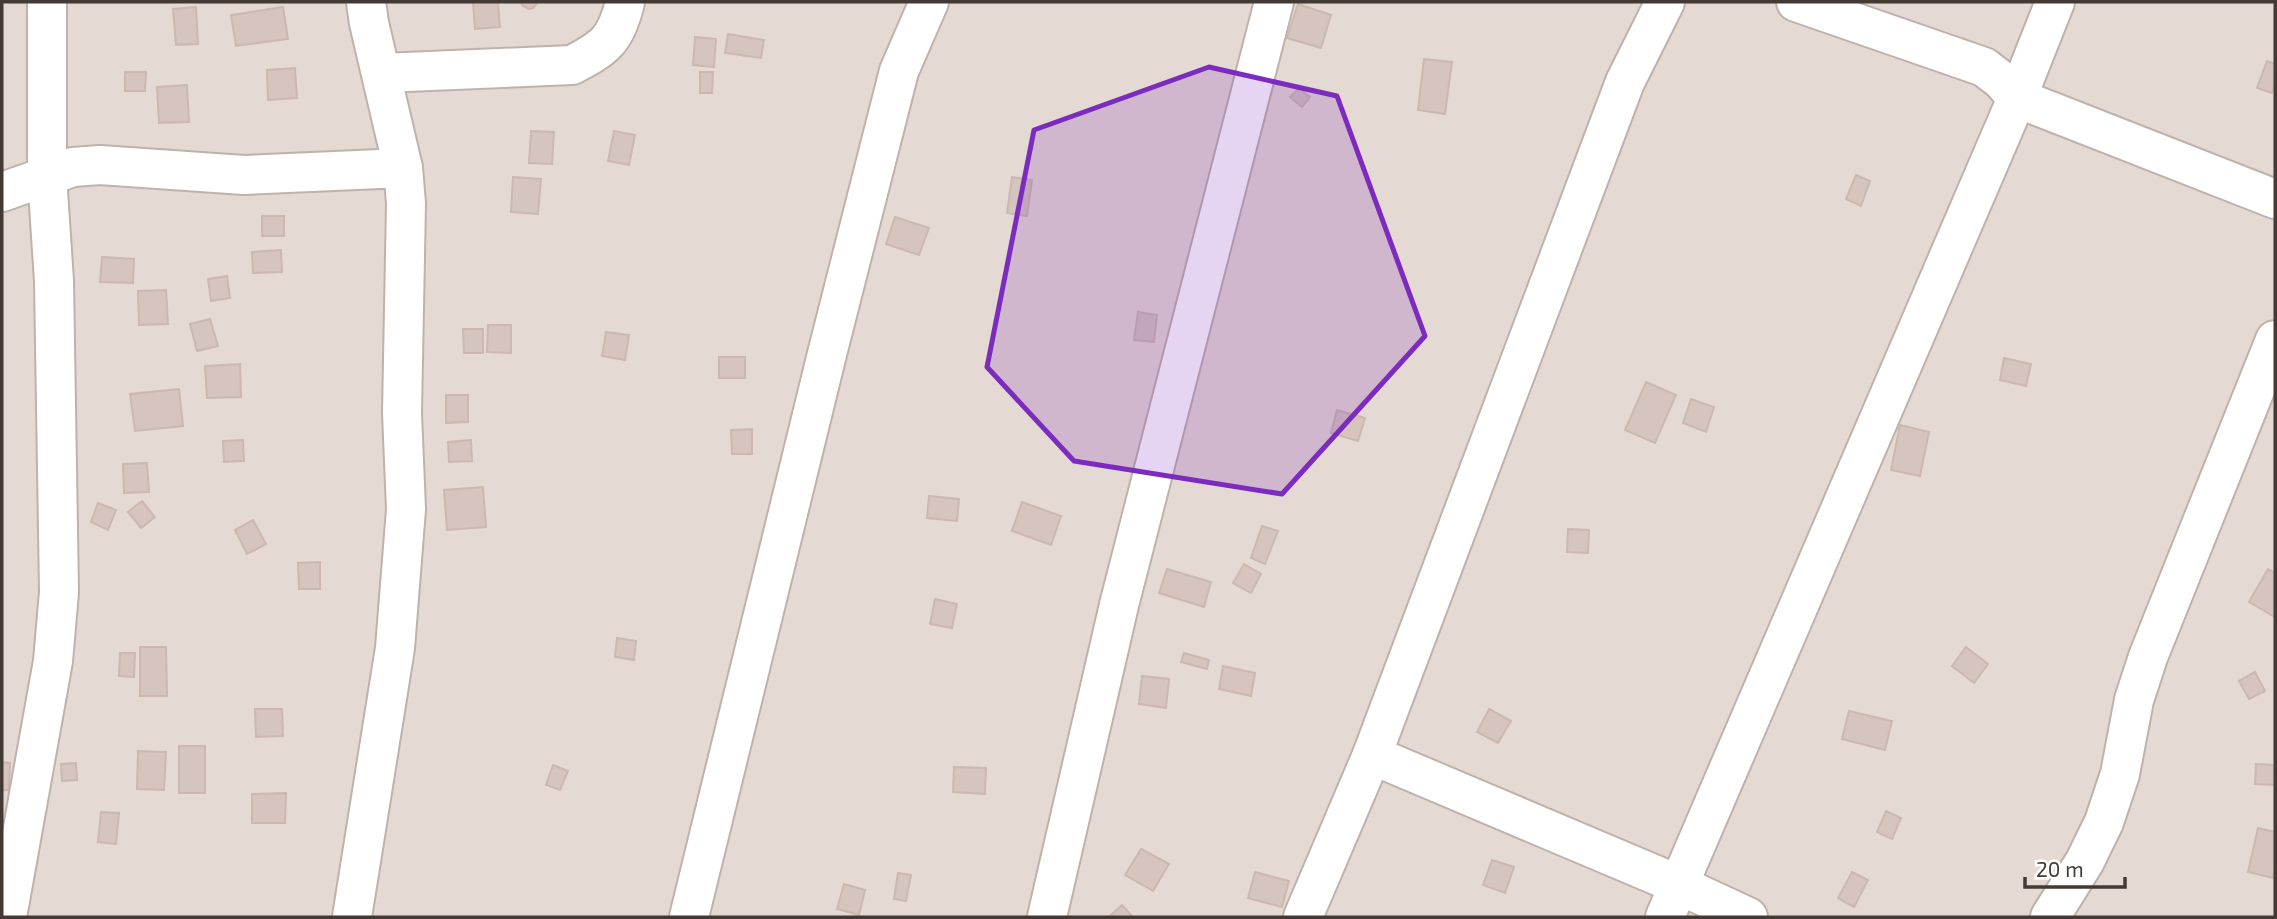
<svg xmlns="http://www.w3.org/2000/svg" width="2277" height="919" viewBox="0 0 2277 919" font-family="'Exo 2',sans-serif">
<rect width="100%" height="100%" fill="#f1eae5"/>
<rect fill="#e5dad3" x="2" y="2" width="2273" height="915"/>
<g fill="#d5c5be" stroke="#ccb8af" stroke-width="2">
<polygon points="473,2 498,2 500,27 475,29"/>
<polygon points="520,2 538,2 533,8 529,9 523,6"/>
<polygon points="1298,4 1331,15 1321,48 1287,38"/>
<polygon points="196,7 198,44 176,45 173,9"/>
<polygon points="283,7 288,39 236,46 231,15"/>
<polygon points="728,34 764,40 761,58 725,53"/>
<polygon points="695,37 716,39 714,67 693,65"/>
<polygon points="1424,59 1452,62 1445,114 1418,110"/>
<polygon points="2267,61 2275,64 2275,83 2272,93 2257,88"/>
<polygon points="295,68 297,98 268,100 267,70"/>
<polygon points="125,72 146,72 145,91 125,91"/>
<polygon points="700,72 713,72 712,93 700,93"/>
<polygon points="187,85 189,122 159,123 157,87"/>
<polygon points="1299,88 1310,97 1302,107 1290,97"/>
<polygon points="531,131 554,132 552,164 529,163"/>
<polygon points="614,131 635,135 629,165 608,161"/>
<polygon points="1856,175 1870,181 1861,206 1846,199"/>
<polygon points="513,177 541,179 538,214 511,212"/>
<polygon points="1012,177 1032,180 1027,216 1007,213"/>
<rect x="262" y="216" width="22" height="20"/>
<polygon points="895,217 929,228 919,255 886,244"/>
<polygon points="281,250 282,272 253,273 252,252"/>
<polygon points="102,257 134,259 133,283 100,282"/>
<polygon points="227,276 230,298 211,301 208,279"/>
<polygon points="166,290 168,324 139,325 138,291"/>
<polygon points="1138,312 1157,315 1154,342 1134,340"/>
<polygon points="210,319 218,346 197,351 190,324"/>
<polygon points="488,325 511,325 511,353 487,352"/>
<polygon points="463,329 483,329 483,353 464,353"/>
<polygon points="606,332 629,335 625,360 602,356"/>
<rect x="719" y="357" width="26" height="21"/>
<polygon points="2004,358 2031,364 2026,386 2000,380"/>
<polygon points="240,364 241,397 207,398 205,366"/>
<polygon points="1646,382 1676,395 1655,443 1625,430"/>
<polygon points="179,389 183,426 135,431 130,394"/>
<polygon points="446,395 468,395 468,422 446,423"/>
<polygon points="1691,399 1714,407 1706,432 1683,423"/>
<polygon points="1337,410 1365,418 1358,441 1331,433"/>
<polygon points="1900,425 1929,432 1920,476 1891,470"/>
<polygon points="752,429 752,454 732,454 731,430"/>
<polygon points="243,440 244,461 224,462 223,441"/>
<polygon points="471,440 472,461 449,462 448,442"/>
<polygon points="147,463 149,492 124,493 123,464"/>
<polygon points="483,487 486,527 447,530 444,490"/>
<polygon points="929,496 959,499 957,521 927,518"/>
<polygon points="142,501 155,517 141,528 128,512"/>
<polygon points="1022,502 1061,516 1051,545 1012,531"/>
<polygon points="98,503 116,510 108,530 91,522"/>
<polygon points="253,520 266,544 247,554 235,530"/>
<polygon points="1262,526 1278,531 1265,564 1251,558"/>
<polygon points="1568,529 1589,530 1588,553 1567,552"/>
<polygon points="320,562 320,589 299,589 298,563"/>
<polygon points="1244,564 1261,574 1251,593 1233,583"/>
<polygon points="1167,569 1211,582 1204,607 1159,593"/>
<polygon points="2268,569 2275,573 2275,617 2249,602"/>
<polygon points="935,599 957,604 952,628 930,624"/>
<polygon points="617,638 636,641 634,660 615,657"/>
<polygon points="140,647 166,647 167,696 140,696"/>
<polygon points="1966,647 1988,664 1974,683 1952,666"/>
<polygon points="120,653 135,653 134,677 119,676"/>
<polygon points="1184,653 1209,660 1207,669 1181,662"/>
<polygon points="1223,666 1255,673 1251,696 1219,689"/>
<polygon points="2255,672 2265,691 2249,699 2239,681"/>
<polygon points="1142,676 1169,679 1166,708 1139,704"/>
<polygon points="255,709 282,709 283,736 256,737"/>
<polygon points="1489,709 1511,721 1498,743 1477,732"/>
<polygon points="1849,711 1892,721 1885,750 1842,739"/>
<rect x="179" y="746" width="26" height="47"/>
<polygon points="138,751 166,752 164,790 137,789"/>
<polygon points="2,762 10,763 9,790 2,790"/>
<polygon points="76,763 77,780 62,781 61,764"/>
<polygon points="2256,764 2275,765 2275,785 2255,784"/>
<polygon points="553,765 568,771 560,790 546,785"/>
<polygon points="954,767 986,768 985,794 953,792"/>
<polygon points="286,793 285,823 252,823 252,794"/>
<polygon points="1886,811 1901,818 1892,839 1877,832"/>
<polygon points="101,812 119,813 116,844 98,842"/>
<polygon points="2258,828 2275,832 2275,867 2273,878 2248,872"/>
<polygon points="1141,849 1169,864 1153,891 1125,875"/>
<polygon points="1492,860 1514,867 1505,893 1483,885"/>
<polygon points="1255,872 1289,881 1282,907 1248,898"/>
<polygon points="1852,872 1868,880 1854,907 1838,898"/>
<polygon points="898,873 911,875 906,901 894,899"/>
<polygon points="844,884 865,890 859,915 837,909"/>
<polygon points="1122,905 1133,917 1109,917"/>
</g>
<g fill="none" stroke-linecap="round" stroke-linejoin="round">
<g stroke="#bfb2ab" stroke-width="42">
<g id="minor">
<polyline points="1796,2 1984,67 2001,80 2017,98 2275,199"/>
<path d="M382,73L572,65C605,48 616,40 625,2"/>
<polyline points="2,192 73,167 100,165 244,175 403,168"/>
<polyline points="1372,755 1677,884 1748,917"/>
<polyline points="7,917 53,661 59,592 54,281 47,176 47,2"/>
<polyline points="352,917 395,648 406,509 402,413 406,203 403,168 369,23 366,2"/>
<polyline points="689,917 826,358 899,71 929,2"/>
<polyline points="1047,917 1119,605 1274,2"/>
<polyline points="1303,917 1372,755 1625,82 1665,2"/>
<polyline points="1665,917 2017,98 2055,2"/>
<polyline points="2050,917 2085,861 2104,822 2120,774 2134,700 2148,657 2275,340"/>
</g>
</g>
<use href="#minor" stroke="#fff" stroke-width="38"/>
</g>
<path fill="#7b2cbf" fill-opacity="0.2" stroke="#7b2cbf" stroke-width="5" stroke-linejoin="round" d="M1209,67L1337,96L1425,336L1282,494L1074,461L987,367L1034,130Z"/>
<rect width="2277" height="919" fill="none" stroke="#433935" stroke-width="7"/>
<path d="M2025 877v10h100v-10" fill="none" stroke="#433935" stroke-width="3.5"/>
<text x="2036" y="877" font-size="21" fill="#433935" stroke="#ffffff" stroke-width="5" paint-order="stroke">20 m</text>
</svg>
